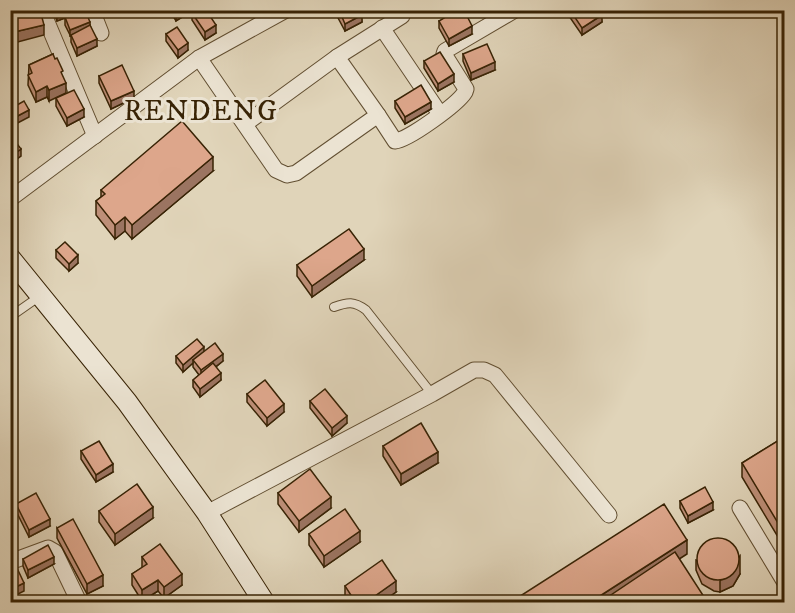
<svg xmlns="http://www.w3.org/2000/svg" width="795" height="613" viewBox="0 0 795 613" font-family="'IM FELL DW Pica',serif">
<rect width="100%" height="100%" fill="#e0d4b9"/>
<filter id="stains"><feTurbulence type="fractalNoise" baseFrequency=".00333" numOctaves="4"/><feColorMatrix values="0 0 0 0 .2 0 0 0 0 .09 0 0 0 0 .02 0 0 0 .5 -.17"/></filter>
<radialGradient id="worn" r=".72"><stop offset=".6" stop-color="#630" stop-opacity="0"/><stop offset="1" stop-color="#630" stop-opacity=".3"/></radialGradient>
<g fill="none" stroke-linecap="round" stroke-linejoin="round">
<g stroke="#624f32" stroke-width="10">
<g id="service">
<path d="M334,307C348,302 354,301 366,310L432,394"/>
<polyline points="10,317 40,296"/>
</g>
</g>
<g stroke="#624f32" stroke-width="17">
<g id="minor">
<polyline points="42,10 95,136"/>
<polyline points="92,10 101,33"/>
<polyline points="382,28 440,114"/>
<polyline points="199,58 276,170 287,175 296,173 378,115 337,57 402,16"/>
<path d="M378,115L395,141C408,140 458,104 465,92L466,89L444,54L445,51L515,10"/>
<polyline points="245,124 337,57"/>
<polyline points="10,199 199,58 286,10"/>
<polyline points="740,508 784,581"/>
<polyline points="207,513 432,394 474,370 484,370 495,375 609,515"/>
<polyline points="10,562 48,548 55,552 79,602"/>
</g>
</g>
<g stroke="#382305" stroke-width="22">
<polyline id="secondary" points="10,258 127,402 207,513 264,602"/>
</g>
<use href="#service" stroke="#ebe3d2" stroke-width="8"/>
<use href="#minor" stroke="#ebe3d2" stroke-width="15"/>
<use href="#secondary" stroke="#ebe3d2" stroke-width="20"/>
</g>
<g fill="#be8f78" stroke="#382305" stroke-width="1.5">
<polygon points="53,10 85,10 97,46 77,56 71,42 71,37 65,25 65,18 57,21"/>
<polygon points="190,10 190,12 176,21 170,11"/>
<polygon points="235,10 254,10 254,14 245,17 244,14 237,16"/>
<polygon points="336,10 360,10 362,22 345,31 336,14"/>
<polygon points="569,10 599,10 602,22 582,35 569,16"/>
<polygon points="192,13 216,33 205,40 192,20"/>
<polygon points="439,21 472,34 449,46 439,28"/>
<polygon points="166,34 188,50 178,58 166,41"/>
<polygon points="53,54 49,101 47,97 36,102 28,85 29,65"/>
<polygon points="463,54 495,70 471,80 463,61"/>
<polygon points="424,61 454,82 438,91 424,68"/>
<polygon points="99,76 134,98 111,109 99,83"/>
<polygon points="56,98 84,117 67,126 56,106"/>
<polygon points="395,101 431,109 405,124 395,108"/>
<polygon points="213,171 132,239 125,231 115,239 96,215 96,201 101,197 101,190"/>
<polygon points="56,250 78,263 69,271 56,258"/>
<polygon points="364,260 312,297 297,276 297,265"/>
<polygon points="204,352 223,361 216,367 221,380 200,397 193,387 193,380 199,375 193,367 193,363 183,372 176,363 176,356"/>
<polygon points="247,394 284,412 267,426 247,402"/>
<polygon points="310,401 347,423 332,436 310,408"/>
<polygon points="784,437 784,547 742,477 742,463"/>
<polygon points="383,446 438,463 401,485 383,456"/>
<polygon points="81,451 113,472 96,482 81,459"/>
<polygon points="278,493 331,508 299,532 278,504"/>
<polygon points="680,501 713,510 688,523 680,508"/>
<polygon points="16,504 50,526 29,537 16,511"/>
<polygon points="99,511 153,518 115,545 99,522"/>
<polygon points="57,528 103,586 87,594 57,538"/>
<polygon points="309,534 360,542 324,567 309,545"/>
<polygon points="142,557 182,585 164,598 158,591 142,601 132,585 132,574 142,568"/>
<polygon points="23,559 54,564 28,578 23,566"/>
<polygon points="696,560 740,574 733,586 720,592 714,591 702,584 696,570"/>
<polygon points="345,586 396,592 380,603 349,603 345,597"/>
</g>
<g fill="#9b7461" stroke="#382305" stroke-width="1.5">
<polygon points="66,10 83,10 83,11 57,21 57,14"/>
<polygon points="114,10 121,10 114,14"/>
<polygon points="187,10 190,10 190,12 176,21 176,17"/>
<polygon points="237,10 244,10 244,14 237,16"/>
<polygon points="245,10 254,10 254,14 245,17"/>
<polygon points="414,10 423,10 414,15"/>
<polygon points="362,15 362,22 345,31 345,24"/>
<polygon points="602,15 602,22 582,35 582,28"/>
<polygon points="90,22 90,29 71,35 70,37 70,30"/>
<polygon points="44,25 44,35 10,44 10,33"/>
<polygon points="216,25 216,33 205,40 205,32"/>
<polygon points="472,26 472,34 449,46 449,39"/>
<polygon points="97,39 97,46 77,56 77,48"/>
<polygon points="188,43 188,50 178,58 178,50"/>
<polygon points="495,62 495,70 471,80 471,73"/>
<polygon points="454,74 454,82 438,91 438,84"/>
<polygon points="66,83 66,93 49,101 49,90"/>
<polygon points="47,86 47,97 36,102 36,92"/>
<polygon points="134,91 134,98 111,109 111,101"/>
<polygon points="14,100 14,107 10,110 10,103"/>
<polygon points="431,102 431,109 405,124 405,117"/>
<polygon points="84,109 84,117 67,126 67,118"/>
<polygon points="29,110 29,117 10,127 10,120"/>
<polygon points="21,149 21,156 10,164 10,157"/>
<polygon points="213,157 213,171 132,239 132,225"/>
<polygon points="125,217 125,231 115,239 115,225"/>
<polygon points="364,249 364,260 312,297 312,286"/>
<polygon points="78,255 78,263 69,271 69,264"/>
<polygon points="204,347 204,355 193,360 193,363 183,372 183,365"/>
<polygon points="223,354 223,361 201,378 201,370"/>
<polygon points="221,373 221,380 200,397 200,389"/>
<polygon points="284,404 284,412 267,426 267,418"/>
<polygon points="347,416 347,423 332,436 332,428"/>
<polygon points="438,452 438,463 401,485 401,474"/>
<polygon points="113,464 113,472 96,482 96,475"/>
<polygon points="331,497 331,508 299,532 299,521"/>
<polygon points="713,502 713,510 688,523 688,516"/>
<polygon points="153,507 153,518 115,545 115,534"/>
<polygon points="50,519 50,526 29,537 29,530"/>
<polygon points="13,530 13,537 10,538 10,531"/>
<polygon points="360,531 360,542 324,567 324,556"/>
<polygon points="687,540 687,554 611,603 589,603"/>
<polygon points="740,556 740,574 733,586 720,592 720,581"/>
<polygon points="54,557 54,564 28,578 28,570"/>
<polygon points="182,574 182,585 164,598 164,587"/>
<polygon points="103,575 103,586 87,594 87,584"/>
<polygon points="158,580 158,591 142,601 142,590"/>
<polygon points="396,581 396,592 380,603 365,603"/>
<polygon points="24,583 24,591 10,598 10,590"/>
</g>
<g fill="#dda68b" stroke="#382305" stroke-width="1.5">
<polygon points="10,10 40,10 44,25 10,33"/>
<polygon points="56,10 66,10 57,14"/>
<polygon points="81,10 85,10 90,22 70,30 65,17"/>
<polygon points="172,10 187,10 176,17"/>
<polygon points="195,10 206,10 216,25 205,32 192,13"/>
<polygon points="339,10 360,10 362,15 345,24"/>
<polygon points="457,10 464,10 472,26 449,39 439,21"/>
<polygon points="570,10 599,10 602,15 582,28"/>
<polygon points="90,25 97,39 77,48 71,35"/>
<polygon points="177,27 188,43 178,50 166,34"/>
<polygon points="487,44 495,62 471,73 463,54"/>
<polygon points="440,52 454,74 438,84 424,61"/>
<polygon points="53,54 55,59 57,58 63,71 61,72 66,83 49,90 47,86 36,92 28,75 32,73 29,65"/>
<polygon points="122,65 134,91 111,101 99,76"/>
<polygon points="421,85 431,102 405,117 395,101"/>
<polygon points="74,90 84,109 67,118 56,98"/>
<polygon points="10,94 14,100 10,103"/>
<polygon points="24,101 29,110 10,120 10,109"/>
<polygon points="182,121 213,157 132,225 125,217 115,225 96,201 105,194 101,190"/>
<polygon points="15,141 21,149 10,157 10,144"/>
<polygon points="349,229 364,249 312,286 297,265"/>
<polygon points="65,242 78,255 69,264 56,250"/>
<polygon points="197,339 204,347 183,365 176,356"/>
<polygon points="215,343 223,354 201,370 193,360"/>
<polygon points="213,363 221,373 200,389 193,380"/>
<polygon points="265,380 284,404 267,418 247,394"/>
<polygon points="325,389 347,416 332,428 310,401"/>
<polygon points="421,423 438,452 401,474 383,446"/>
<polygon points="784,437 784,533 742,463"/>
<polygon points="99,441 113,464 96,475 81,451"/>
<polygon points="310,469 331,497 299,521 278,493"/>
<polygon points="137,484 153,507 115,534 99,511"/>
<polygon points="705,487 713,502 688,516 680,501"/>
<polygon points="36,493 50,519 29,530 16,504"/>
<polygon points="664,504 687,540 589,603 516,603 514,600"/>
<polygon points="345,509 360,531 324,556 309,534"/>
<polygon points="73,519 103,575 87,584 57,528"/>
<circle cx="718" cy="559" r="21"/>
<polygon points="160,544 182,574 164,587 158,580 142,590 132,574 147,564 142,557"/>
<polygon points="48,545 54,557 28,570 23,559"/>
<polygon points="675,552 708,603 599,603"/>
<polygon points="382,560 396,581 365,603 356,603 345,586"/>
<polygon points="16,566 24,583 10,590 10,569"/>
<polygon points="40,598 43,603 34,603"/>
</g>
<g text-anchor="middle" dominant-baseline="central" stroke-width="6" stroke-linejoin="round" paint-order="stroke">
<g font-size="28" letter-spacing="1.5" fill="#382305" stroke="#ebe3d2">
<text x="201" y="111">RENDENG</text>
</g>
</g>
<rect width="795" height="613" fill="none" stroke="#e0d4b9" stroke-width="36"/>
<rect x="12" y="12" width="771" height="589" fill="none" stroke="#382305" stroke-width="3"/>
<rect x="18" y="18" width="759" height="577" fill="none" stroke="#382305" stroke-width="1.5"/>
<rect width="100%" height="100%" filter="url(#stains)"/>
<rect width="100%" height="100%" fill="url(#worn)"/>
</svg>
